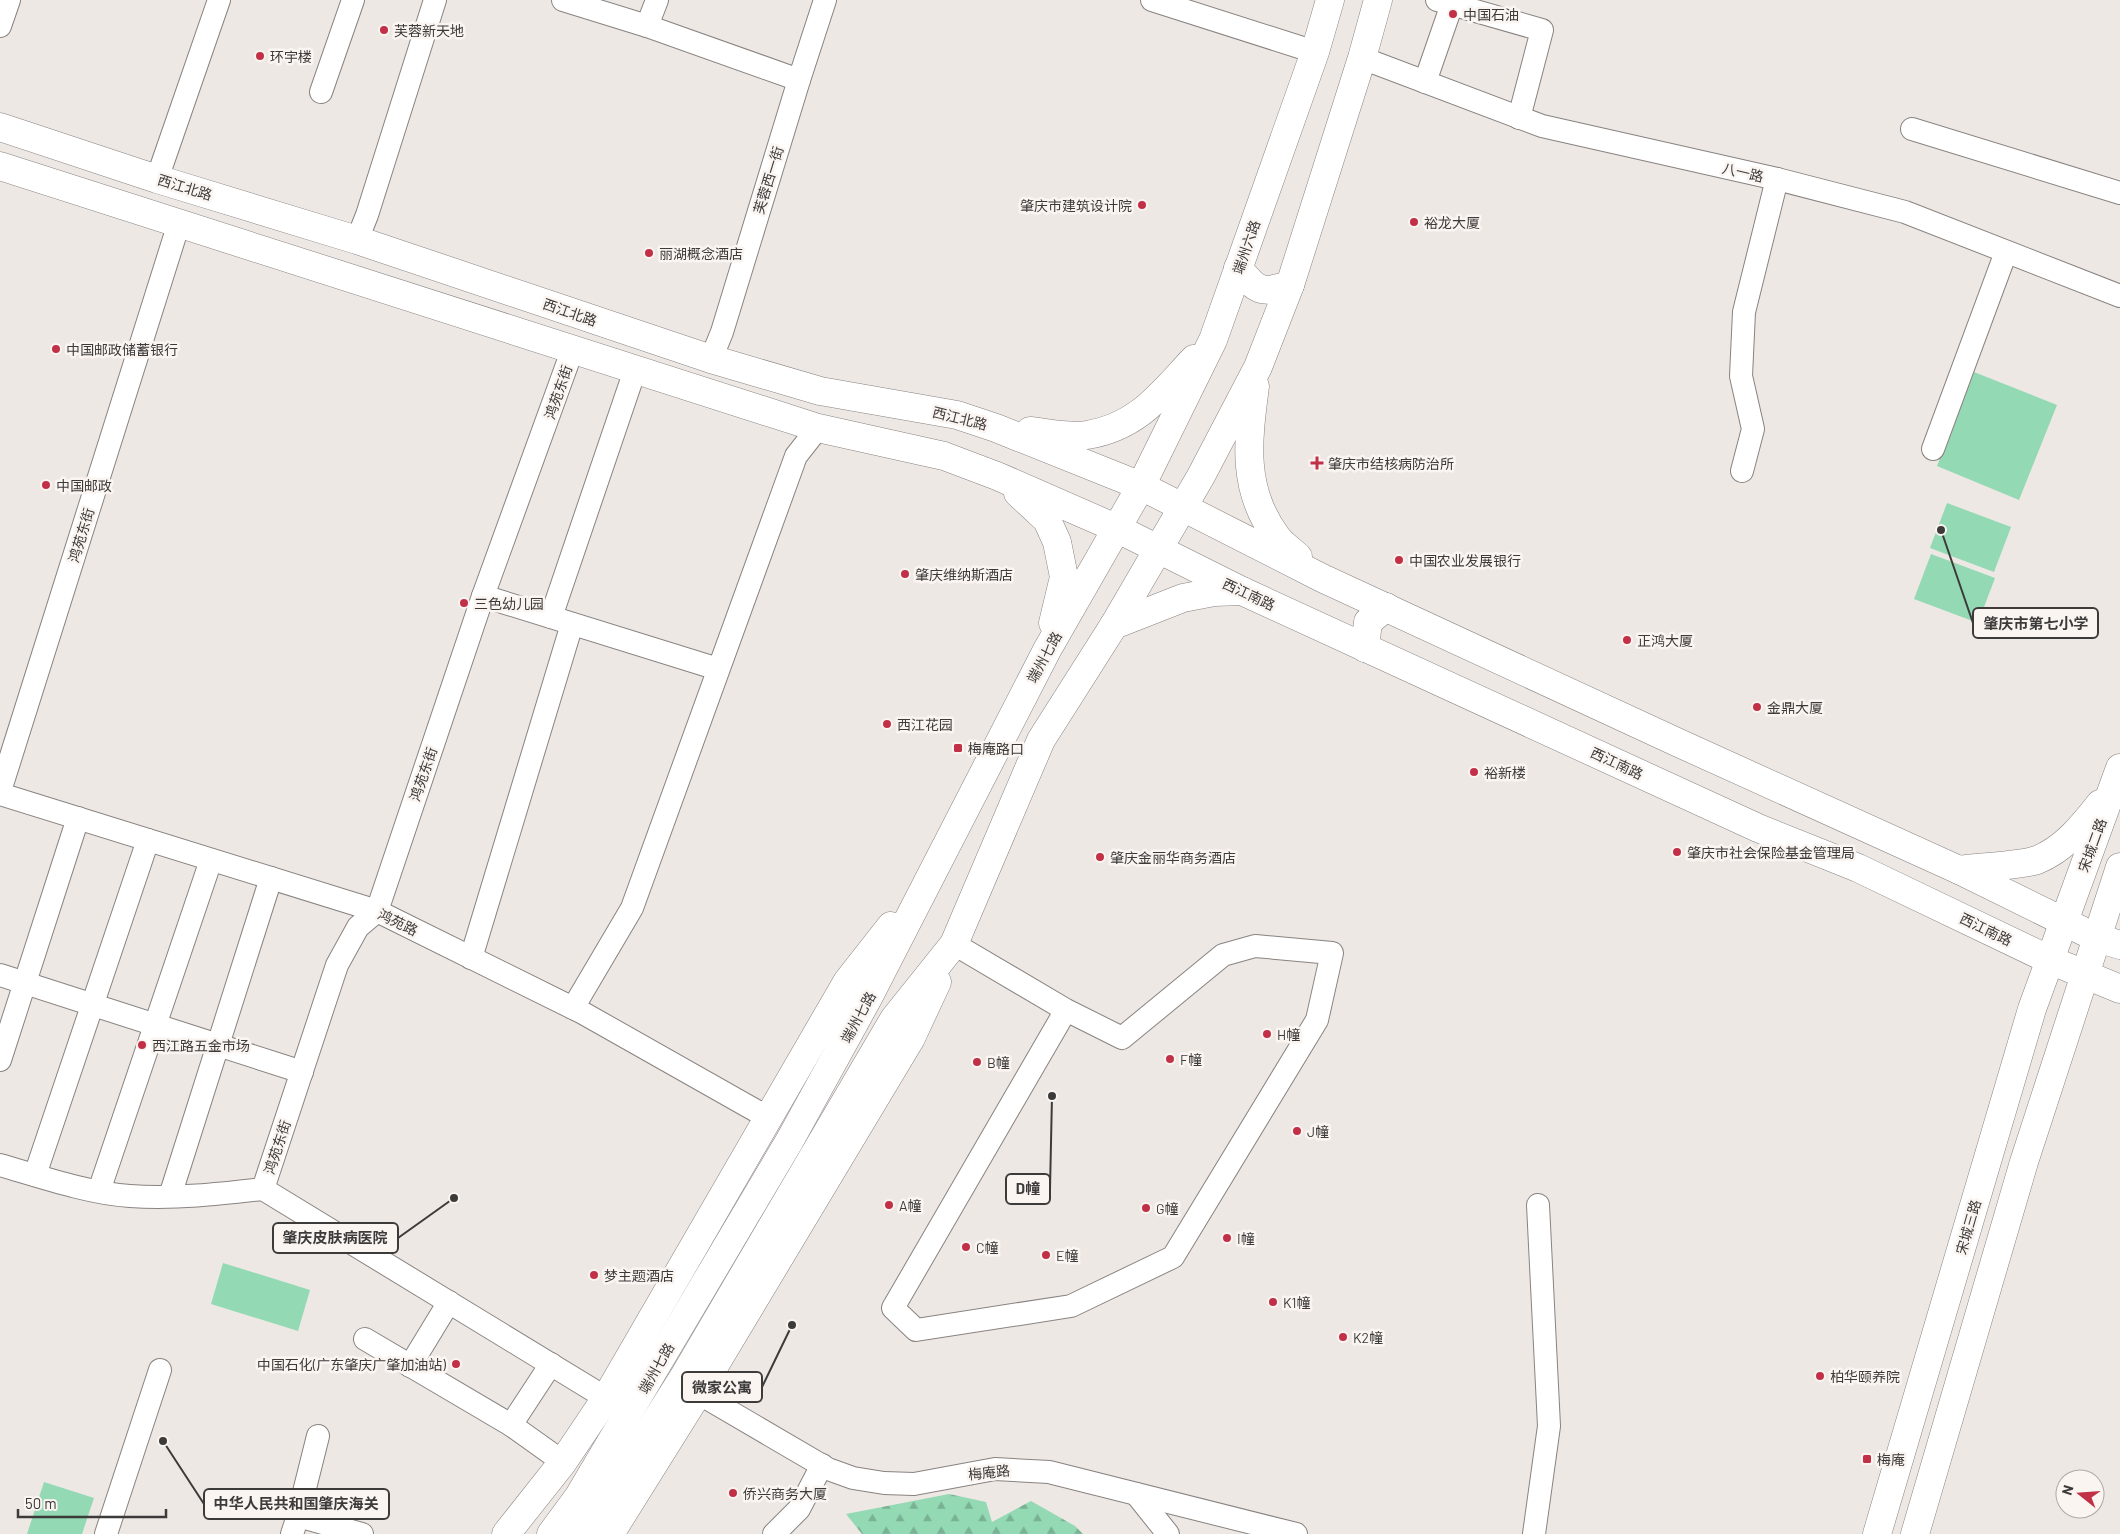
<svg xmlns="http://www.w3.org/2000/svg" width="2120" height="1534" viewBox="0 0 2120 1534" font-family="Barlow,'Noto Sans SC',sans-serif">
<defs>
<pattern id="forest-firs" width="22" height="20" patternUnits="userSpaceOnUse" patternTransform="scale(1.25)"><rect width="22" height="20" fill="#92d9b4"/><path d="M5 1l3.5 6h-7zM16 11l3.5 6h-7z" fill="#78b193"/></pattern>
</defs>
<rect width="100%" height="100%" fill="#eee8e5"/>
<polygon fill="url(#forest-firs)" points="949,1494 986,1502 992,1522 1031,1501 1075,1526 1083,1534 862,1534 846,1514"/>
<g fill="#92d9b4">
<polygon points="1974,372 2057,405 2019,500 1937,466"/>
<polygon points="1947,503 2011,527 1994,572 1930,548"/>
<polygon points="1931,554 1995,578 1978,623 1914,599"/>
<polygon points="223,1263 310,1290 298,1331 211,1304"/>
<polygon points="44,1482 94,1498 82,1534 27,1534"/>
</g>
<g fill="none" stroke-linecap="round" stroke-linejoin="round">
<g stroke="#898380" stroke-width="24">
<g id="minor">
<polyline points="563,0 647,26 799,80"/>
<polyline points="1152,0 1315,52"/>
<polyline points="1437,0 1542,30 1519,118"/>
<polyline points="0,26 9,0"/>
<polyline points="647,26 657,0"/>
<polyline points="1362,58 1542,126 1777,179 1905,212 2120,296"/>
<polyline points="1425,82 1452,4"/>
<polyline points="321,92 353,0"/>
<polyline points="1912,129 2120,193"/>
<polyline points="157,179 219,0"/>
<polyline points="357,240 367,215 435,0"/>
<polyline points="711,359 722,332 799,80 825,0"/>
<polyline points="1933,449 2006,252"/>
<polyline points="1742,471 1753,429 1741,376 1744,312 1777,179"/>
<polyline points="483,596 718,669"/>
<polyline points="551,617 635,370"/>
<polyline points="0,791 179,223"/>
<polyline points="0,794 377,911 583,1013 767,1117"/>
<polyline points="954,944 1066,1010 1122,1038 1223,955 1255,946 1332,953 1317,1020 1173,1257 1071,1306 916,1330 893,1308 1066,1010"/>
<polyline points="471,958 572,624"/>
<polyline points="0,975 302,1072"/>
<polyline points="573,1008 632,908 796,456 818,428"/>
<polyline points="0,1060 78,818"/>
<path d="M0,1165C38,1176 91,1194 130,1196C175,1199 219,1194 263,1189L606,1398"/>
<polyline points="35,1175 148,840"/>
<polyline points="263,1189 337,965 358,927 377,911 483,596 572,351"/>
<polyline points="99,1191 211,860"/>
<polyline points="170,1196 271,878"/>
<polyline points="365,1339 511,1425 563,1462"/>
<polyline points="410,1366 449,1302"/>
<polyline points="698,1393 828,1469 853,1478 884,1483 914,1484 995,1469 1049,1472 1296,1534"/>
<polyline points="511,1425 551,1364"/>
<polyline points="1136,1494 1168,1534"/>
<polyline points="298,1516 362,1534"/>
<polyline points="106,1534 160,1370"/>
<polyline points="292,1534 298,1516 318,1436"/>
<polyline points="774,1534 799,1509 822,1465"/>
<polyline points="1534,1534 1549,1426 1538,1205"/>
</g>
</g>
<g stroke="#898380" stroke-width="29">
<g id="major">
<polyline points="0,127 157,179 357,240 711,359 820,391 957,415 996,428 1141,486 1322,578 1681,744 1959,870 2097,938 2120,945"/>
<polyline points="0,166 818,428 944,456 997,476 1118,529 1242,591 1758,828 1858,868 2050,960 2120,989"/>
<path d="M1238,268C1257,291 1260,294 1290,285"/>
<path d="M1255,386C1248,440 1241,488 1276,536C1281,544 1291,550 1298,557"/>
<path d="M1030,431C1048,433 1069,438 1087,435C1138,427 1161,394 1194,359"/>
<polyline points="1018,493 1047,520 1057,542 1064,577 1053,623"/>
<polyline points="1114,625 1183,598 1214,592 1242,591"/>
<polyline points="1365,648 1368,622 1386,607"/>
<path d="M1959,870C1979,867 2020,866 2037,860C2064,849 2082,827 2100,804"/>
<polyline points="506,1534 563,1462 606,1398 847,982 891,926"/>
<polyline points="551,1534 579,1496 790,1140 868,998 1047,650 1141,486 1213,340 1315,52 1330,0"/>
<polyline points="581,1534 610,1493 683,1378 894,1019 954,944 1041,740 1114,625 1201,476 1258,367 1290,285 1362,58 1378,0"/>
<polyline points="610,1534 698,1393 911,1038 937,982"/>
<polyline points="1877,1534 2032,1009 2120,768"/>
<polyline points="1915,1534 2024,1162 2120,867"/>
</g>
</g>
<use href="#minor" stroke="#fff" stroke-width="22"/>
<use href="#major" stroke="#fff" stroke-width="28"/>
</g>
<g fill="#c13047" stroke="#fbf5f2" stroke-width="2">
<circle cx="1453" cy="14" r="5"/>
<circle cx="384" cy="30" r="5"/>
<circle cx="260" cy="56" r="5"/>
<circle cx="1142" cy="205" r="5"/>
<circle cx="1414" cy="222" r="5"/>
<circle cx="649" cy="253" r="5"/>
<circle cx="56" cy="349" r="5"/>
<path d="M1314.5 455.5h5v5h5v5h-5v5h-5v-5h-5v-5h5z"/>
<circle cx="46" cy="485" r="5"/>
<circle cx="1399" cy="560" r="5"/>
<circle cx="905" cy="574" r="5"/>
<circle cx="464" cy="603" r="5"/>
<circle cx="1627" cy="640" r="5"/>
<circle cx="1757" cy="707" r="5"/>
<circle cx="887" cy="724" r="5"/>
<rect x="953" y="743" width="10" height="10" rx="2.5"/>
<circle cx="1474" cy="772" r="5"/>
<circle cx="1677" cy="852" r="5"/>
<circle cx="1100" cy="857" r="5"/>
<circle cx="1267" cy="1034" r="5"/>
<circle cx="142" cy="1045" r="5"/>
<circle cx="1170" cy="1059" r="5"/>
<circle cx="977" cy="1062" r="5"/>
<circle cx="1297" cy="1131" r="5"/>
<circle cx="889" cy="1205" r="5"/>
<circle cx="1146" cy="1208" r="5"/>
<circle cx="1227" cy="1238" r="5"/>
<circle cx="966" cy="1247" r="5"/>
<circle cx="1046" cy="1255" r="5"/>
<circle cx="594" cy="1275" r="5"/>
<circle cx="1273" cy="1302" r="5"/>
<circle cx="1343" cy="1337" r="5"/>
<circle cx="456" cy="1364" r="5"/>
<circle cx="1820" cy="1376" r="5"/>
<rect x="1862" y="1454" width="10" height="10" rx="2.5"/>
<circle cx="733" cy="1493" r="5"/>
</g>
<g text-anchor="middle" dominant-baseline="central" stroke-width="5" stroke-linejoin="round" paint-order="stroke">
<g font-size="14" fill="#3d3b3a" stroke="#fbf5f2" text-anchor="start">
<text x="1463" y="14">中国石油</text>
<text x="394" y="30">芙蓉新天地</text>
<text x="270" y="56">环宇楼</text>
<text x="1132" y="205" text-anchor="end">肇庆市建筑设计院</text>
<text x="1424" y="222">裕龙大厦</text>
<text x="659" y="253">丽湖概念酒店</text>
<text x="66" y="349">中国邮政储蓄银行</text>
<text x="1328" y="463">肇庆市结核病防治所</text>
<text x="56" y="485">中国邮政</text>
<text x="1409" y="560">中国农业发展银行</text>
<text x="915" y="574">肇庆维纳斯酒店</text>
<text x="474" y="603">三色幼儿园</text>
<text x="1637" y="640">正鸿大厦</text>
<text x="1767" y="707">金鼎大厦</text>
<text x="897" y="724">西江花园</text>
<text x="968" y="748">梅庵路口</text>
<text x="1484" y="772">裕新楼</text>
<text x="1687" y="852">肇庆市社会保险基金管理局</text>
<text x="1110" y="857">肇庆金丽华商务酒店</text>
<text x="1277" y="1034">H幢</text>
<text x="152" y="1045">西江路五金市场</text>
<text x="1180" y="1059">F幢</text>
<text x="987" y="1062">B幢</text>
<text x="1307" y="1131">J幢</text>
<text x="899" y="1205">A幢</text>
<text x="1156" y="1208">G幢</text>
<text x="1237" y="1238">I幢</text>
<text x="976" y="1247">C幢</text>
<text x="1056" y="1255">E幢</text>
<text x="604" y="1275">梦主题酒店</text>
<text x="1283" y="1302">K1幢</text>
<text x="1353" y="1337">K2幢</text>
<text x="446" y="1364" text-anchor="end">中国石化(广东肇庆广肇加油站)</text>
<text x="1830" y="1376">柏华颐养院</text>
<text x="1877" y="1459">梅庵</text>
<text x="743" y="1493">侨兴商务大厦</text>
</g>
<g font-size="14" fill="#3d3b3a" stroke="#fbf5f2">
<text transform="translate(1743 172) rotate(13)">八一路</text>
<text transform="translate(768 180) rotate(-73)">芙蓉西一街</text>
<text transform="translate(185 187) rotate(17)">西江北路</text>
<text transform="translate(1246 247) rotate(-71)">端州六路</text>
<text transform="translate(570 312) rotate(19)">西江北路</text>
<text transform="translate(558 392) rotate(-71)">鸿苑东街</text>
<text transform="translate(960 418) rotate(14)">西江北路</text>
<text transform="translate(81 535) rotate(-73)">鸿苑东街</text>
<text transform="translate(1249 594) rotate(25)">西江南路</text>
<text transform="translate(1044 657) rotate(-61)">端州七路</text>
<text transform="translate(1617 763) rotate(25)">西江南路</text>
<text transform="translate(423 774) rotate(-71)">鸿苑东街</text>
<text transform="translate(2092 845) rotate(-70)">宋城二路</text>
<text transform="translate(398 922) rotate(26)">鸿苑路</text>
<text transform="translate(1986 929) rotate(26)">西江南路</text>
<text transform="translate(858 1017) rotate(-61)">端州七路</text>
<text transform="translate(277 1147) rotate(-72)">鸿苑东街</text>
<text transform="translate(1968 1227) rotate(-74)">宋城三路</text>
<text transform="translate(656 1368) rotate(-60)">端州七路</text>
<text transform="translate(989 1472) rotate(-6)">梅庵路</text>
</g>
</g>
<path fill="none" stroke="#3d3b3a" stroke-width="2" d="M1941 530L1973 623M1052 1096L1050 1189M454 1198L398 1238M792 1325L762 1387M163 1441L204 1504"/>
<g fill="#3d3b3a" stroke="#fbf5f2" stroke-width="2">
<circle cx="1941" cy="530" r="5"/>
<circle cx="1052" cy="1096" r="5"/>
<circle cx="454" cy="1198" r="5"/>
<circle cx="792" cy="1325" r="5"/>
<circle cx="163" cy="1441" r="5"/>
</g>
<g fill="#fbf5f2" stroke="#3d3b3a" stroke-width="2">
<rect x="1973" y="608" width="125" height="30" rx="5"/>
<rect x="1006" y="1174" width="44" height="30" rx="5"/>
<rect x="273" y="1223" width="125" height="30" rx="5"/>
<rect x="682" y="1372" width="80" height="30" rx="5"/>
<rect x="204" y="1489" width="185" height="30" rx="5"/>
</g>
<g font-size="15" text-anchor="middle" font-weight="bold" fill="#3d3b3a">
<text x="2036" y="629">肇庆市第七小学</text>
<text x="1028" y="1194">D幢</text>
<text x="335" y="1243">肇庆皮肤病医院</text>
<text x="722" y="1393">微家公寓</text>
<text x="296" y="1509">中华人民共和国肇庆海关</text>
</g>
<g transform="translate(2080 1494) rotate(287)"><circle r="24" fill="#fbf5f2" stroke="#afaba8"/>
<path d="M0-4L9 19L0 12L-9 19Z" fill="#c13047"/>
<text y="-8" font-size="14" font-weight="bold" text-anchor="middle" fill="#3d3b3a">N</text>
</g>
<path d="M18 1509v8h148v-8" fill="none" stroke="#3d3b3a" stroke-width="2.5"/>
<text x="25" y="1509" font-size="15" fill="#3d3b3a" stroke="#fbf5f2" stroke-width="4" paint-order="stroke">50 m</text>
</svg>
